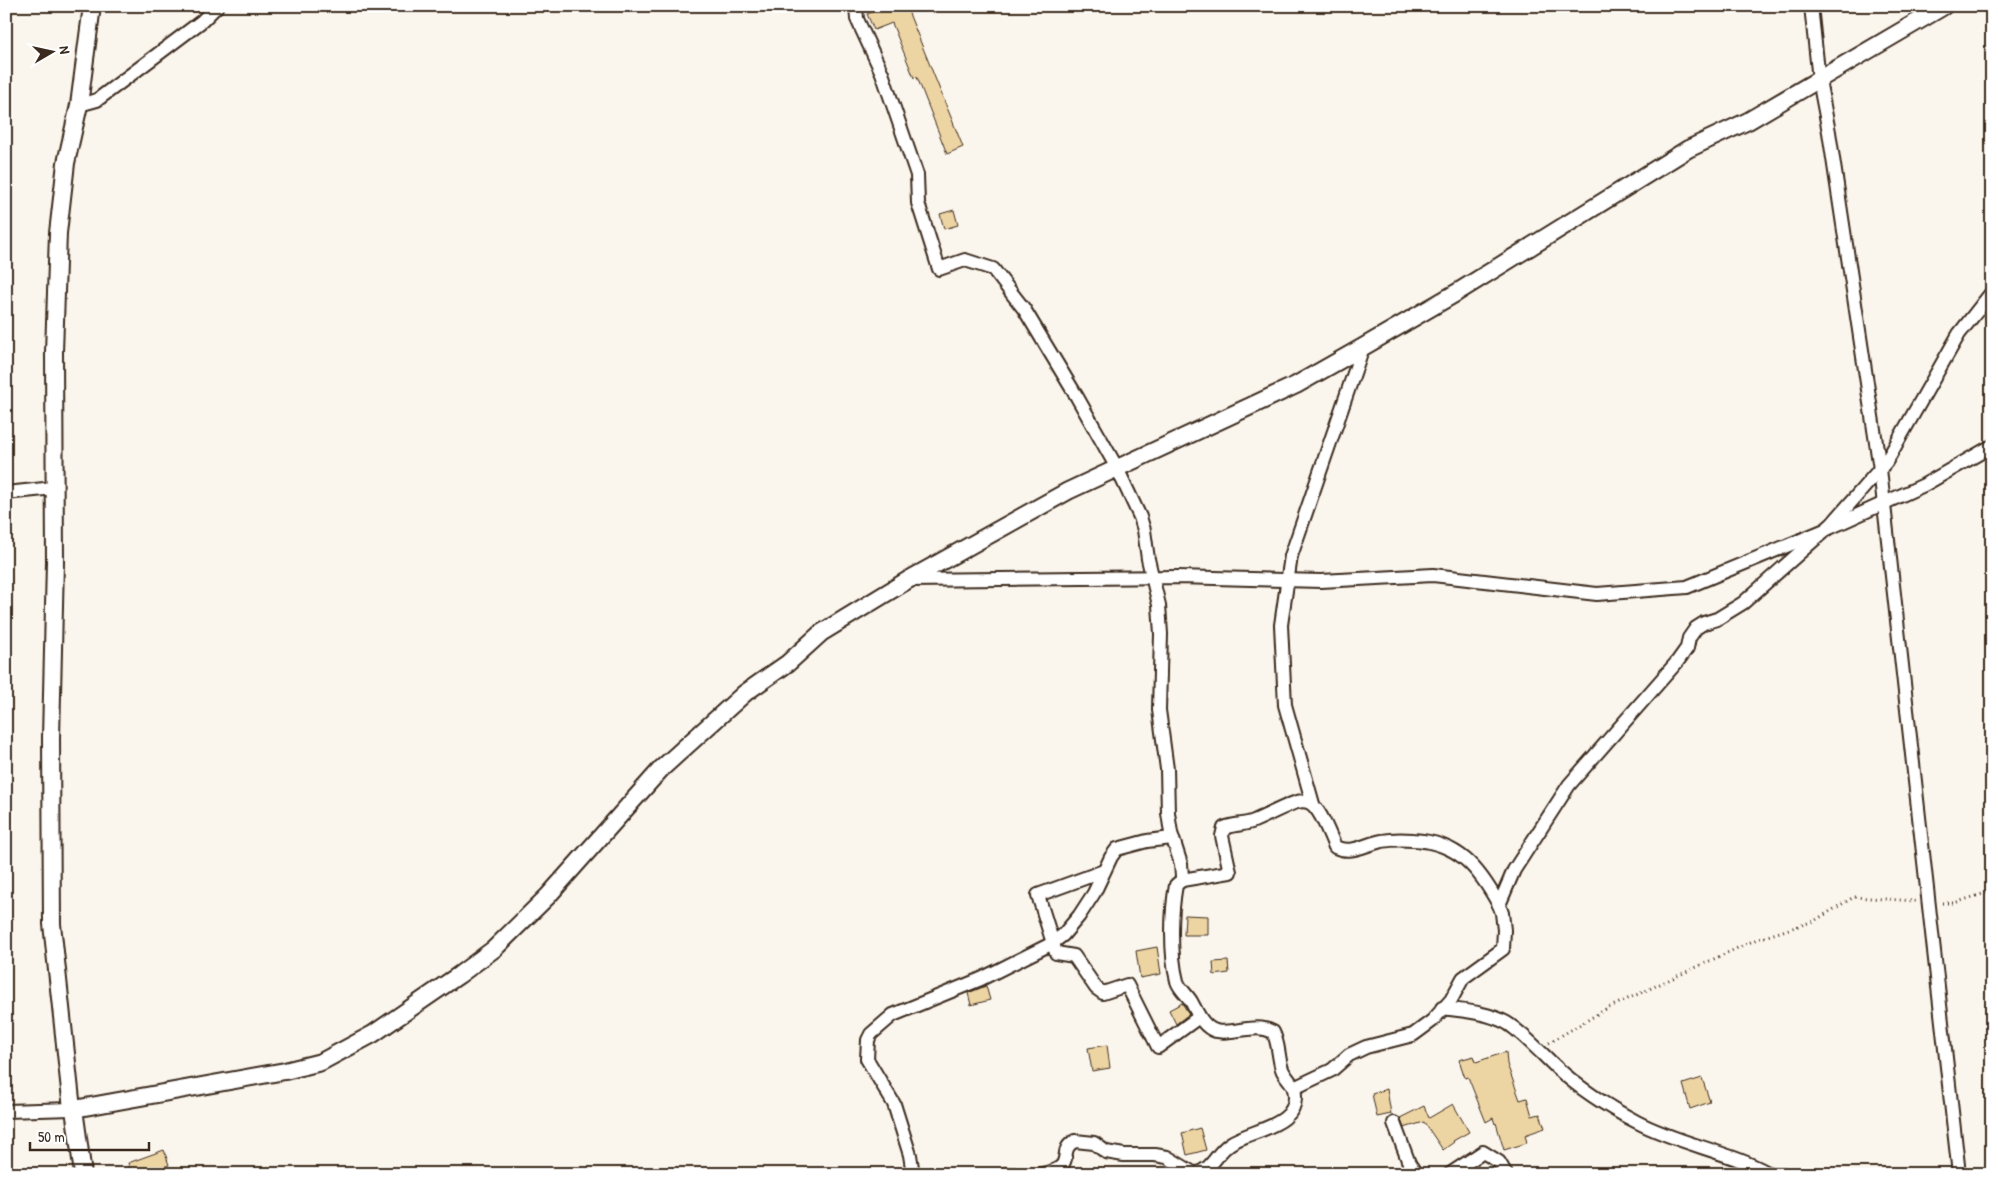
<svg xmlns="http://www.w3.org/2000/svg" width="1998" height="1180" viewBox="0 0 1998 1180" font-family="'Patrick Hand',sans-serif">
<rect width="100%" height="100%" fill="#fbf6ed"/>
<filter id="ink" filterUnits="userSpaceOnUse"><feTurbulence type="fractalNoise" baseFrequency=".02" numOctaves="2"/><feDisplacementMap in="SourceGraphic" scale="10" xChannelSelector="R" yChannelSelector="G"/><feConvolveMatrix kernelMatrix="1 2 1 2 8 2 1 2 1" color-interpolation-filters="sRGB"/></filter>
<g filter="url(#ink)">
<g fill="#edd4a3" stroke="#3b2a1e">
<polygon points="887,6 906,6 963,147 947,154 917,77 914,78 892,23 874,30 867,14"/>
<polygon points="954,210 958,225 944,229 940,214"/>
<polygon points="1185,915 1208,916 1208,935 1184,935"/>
<polygon points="1157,947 1161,974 1140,978 1136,951"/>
<polygon points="1228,961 1229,973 1214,975 1213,962"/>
<polygon points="986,986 990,1000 971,1005 968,993"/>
<polygon points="1182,1003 1189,1014 1176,1024 1169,1010"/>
<polygon points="1107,1045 1110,1068 1092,1071 1088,1048"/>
<polygon points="1506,1052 1507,1064 1520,1100 1527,1098 1532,1116 1540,1114 1545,1128 1525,1135 1527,1143 1504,1150 1496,1123 1495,1124 1493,1118 1486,1122 1468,1077 1465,1078 1459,1060 1474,1056 1476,1062"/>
<polygon points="1702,1078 1710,1102 1690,1109 1683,1084"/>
<polygon points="1387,1089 1391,1114 1377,1117 1372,1094"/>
<polygon points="1453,1104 1469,1132 1453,1141 1454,1142 1443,1150 1424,1122 1404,1128 1400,1118 1424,1106 1429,1118"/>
<polygon points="1200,1128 1206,1150 1187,1155 1182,1133"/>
<polygon points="164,1150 169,1165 145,1174 131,1174 128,1163"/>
</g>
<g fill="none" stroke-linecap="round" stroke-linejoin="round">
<g stroke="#3b2a1e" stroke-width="16">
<g id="minor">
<path d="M856,6L857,19L882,73L917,175L918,203L939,269L965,260L993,269L1024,309L1077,397L1117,468L1140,517L1144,530L1148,559L1159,605L1161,634L1159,710L1167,769L1168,813L1171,833L1181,864L1182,876V880L1176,885C1171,912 1170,954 1177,981C1179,989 1188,995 1192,1003C1198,1014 1203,1027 1216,1031C1235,1035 1255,1022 1273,1032C1279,1043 1278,1057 1282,1069C1284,1076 1292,1081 1294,1089C1303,1126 1253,1129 1231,1143C1215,1153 1215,1168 1195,1174"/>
<polyline points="1811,6 1819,80 1829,132 1880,469 1959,1174"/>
<polyline points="79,105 97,100 202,21 217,6"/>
<polyline points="6,493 54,488"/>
<polyline points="908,580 1178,577 1321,581 1433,575 1597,594 1687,587 1825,530 1924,485 1992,446"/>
<polyline points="1313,804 1285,705 1281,625 1291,556 1363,347"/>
<polyline points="1104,871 1038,895 1056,953 1074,956 1096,988 1103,993 1127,985 1158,1047 1199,1017"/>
<path d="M1182,880L1230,872L1222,836L1224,828C1234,824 1245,825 1254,821C1309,797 1309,784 1335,847C1352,855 1365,844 1382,841C1392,839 1402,839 1413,840C1458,842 1479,868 1499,905"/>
<path d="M1442,1008C1463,1011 1486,1012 1505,1022C1519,1029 1543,1055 1556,1067C1580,1089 1608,1107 1637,1122C1679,1144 1727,1151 1768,1173"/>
<polyline points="1294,1088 1332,1070 1349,1055 1366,1047 1413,1035 1432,1021 1451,1000 1463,978 1503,949 1504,930 1502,913 1499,905 1514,870 1569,785 1677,662 1687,648 1689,638 1696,628 1704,623 1717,619 1743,603 1832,524 1886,462 1959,334 1992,292"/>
<polyline points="6,1111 72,1109"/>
<polyline points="1394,1123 1409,1163 1416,1174"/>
<polyline points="913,1174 910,1155 894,1104 867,1059 868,1040 871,1034 893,1015 981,979 1051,944 1063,935 1079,916 1094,893 1111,857 1117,849 1147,841 1172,838"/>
<polyline points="1005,1174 1013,1174"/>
<path d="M1041,1174C1080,1167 1055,1151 1075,1141L1094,1143L1106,1152L1124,1155H1155L1167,1157L1195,1174"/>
<polyline points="1450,1174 1483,1152 1499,1162 1506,1174"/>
<polyline points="1760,1174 1783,1174"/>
</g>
</g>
<g stroke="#3b2a1e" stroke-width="20">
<g id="tertiary">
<polyline points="74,1109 285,1071 321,1062 373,1034 459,975 494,949 548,896 661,769 745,693 788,663 821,633 908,580 1068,491 1296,385 1363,347 1456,293 1688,149 1748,121 1944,6"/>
<polyline points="83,1174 74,1109 72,1109 52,924 51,738 55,562 54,352 58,233 66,163 79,105 92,6"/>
</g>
</g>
<g stroke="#3b2a1e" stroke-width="3" stroke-dasharray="1 4" stroke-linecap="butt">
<polyline points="1942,903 1954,903 1992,891"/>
<polyline points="1549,1043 1606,1009 1755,940 1814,921 1854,897 1916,901"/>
</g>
<use href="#minor" stroke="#fff" stroke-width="12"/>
<use href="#tertiary" stroke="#fff" stroke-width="16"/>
</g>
</g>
<rect width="1998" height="1180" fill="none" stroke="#fff" stroke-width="25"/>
<rect x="12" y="12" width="1973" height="1155" fill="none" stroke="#3b2a1e" stroke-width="2" filter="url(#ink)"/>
<g transform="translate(52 52) rotate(81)" stroke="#ffffff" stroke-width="4" paint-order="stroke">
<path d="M0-4L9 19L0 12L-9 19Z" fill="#3b2a1e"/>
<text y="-8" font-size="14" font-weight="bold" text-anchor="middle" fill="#3b2a1e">N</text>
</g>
<path d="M30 1142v8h119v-8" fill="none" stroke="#3b2a1e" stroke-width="2.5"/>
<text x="38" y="1142" font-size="15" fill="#3b2a1e" stroke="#ffffff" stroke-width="4" paint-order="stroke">50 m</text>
</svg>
